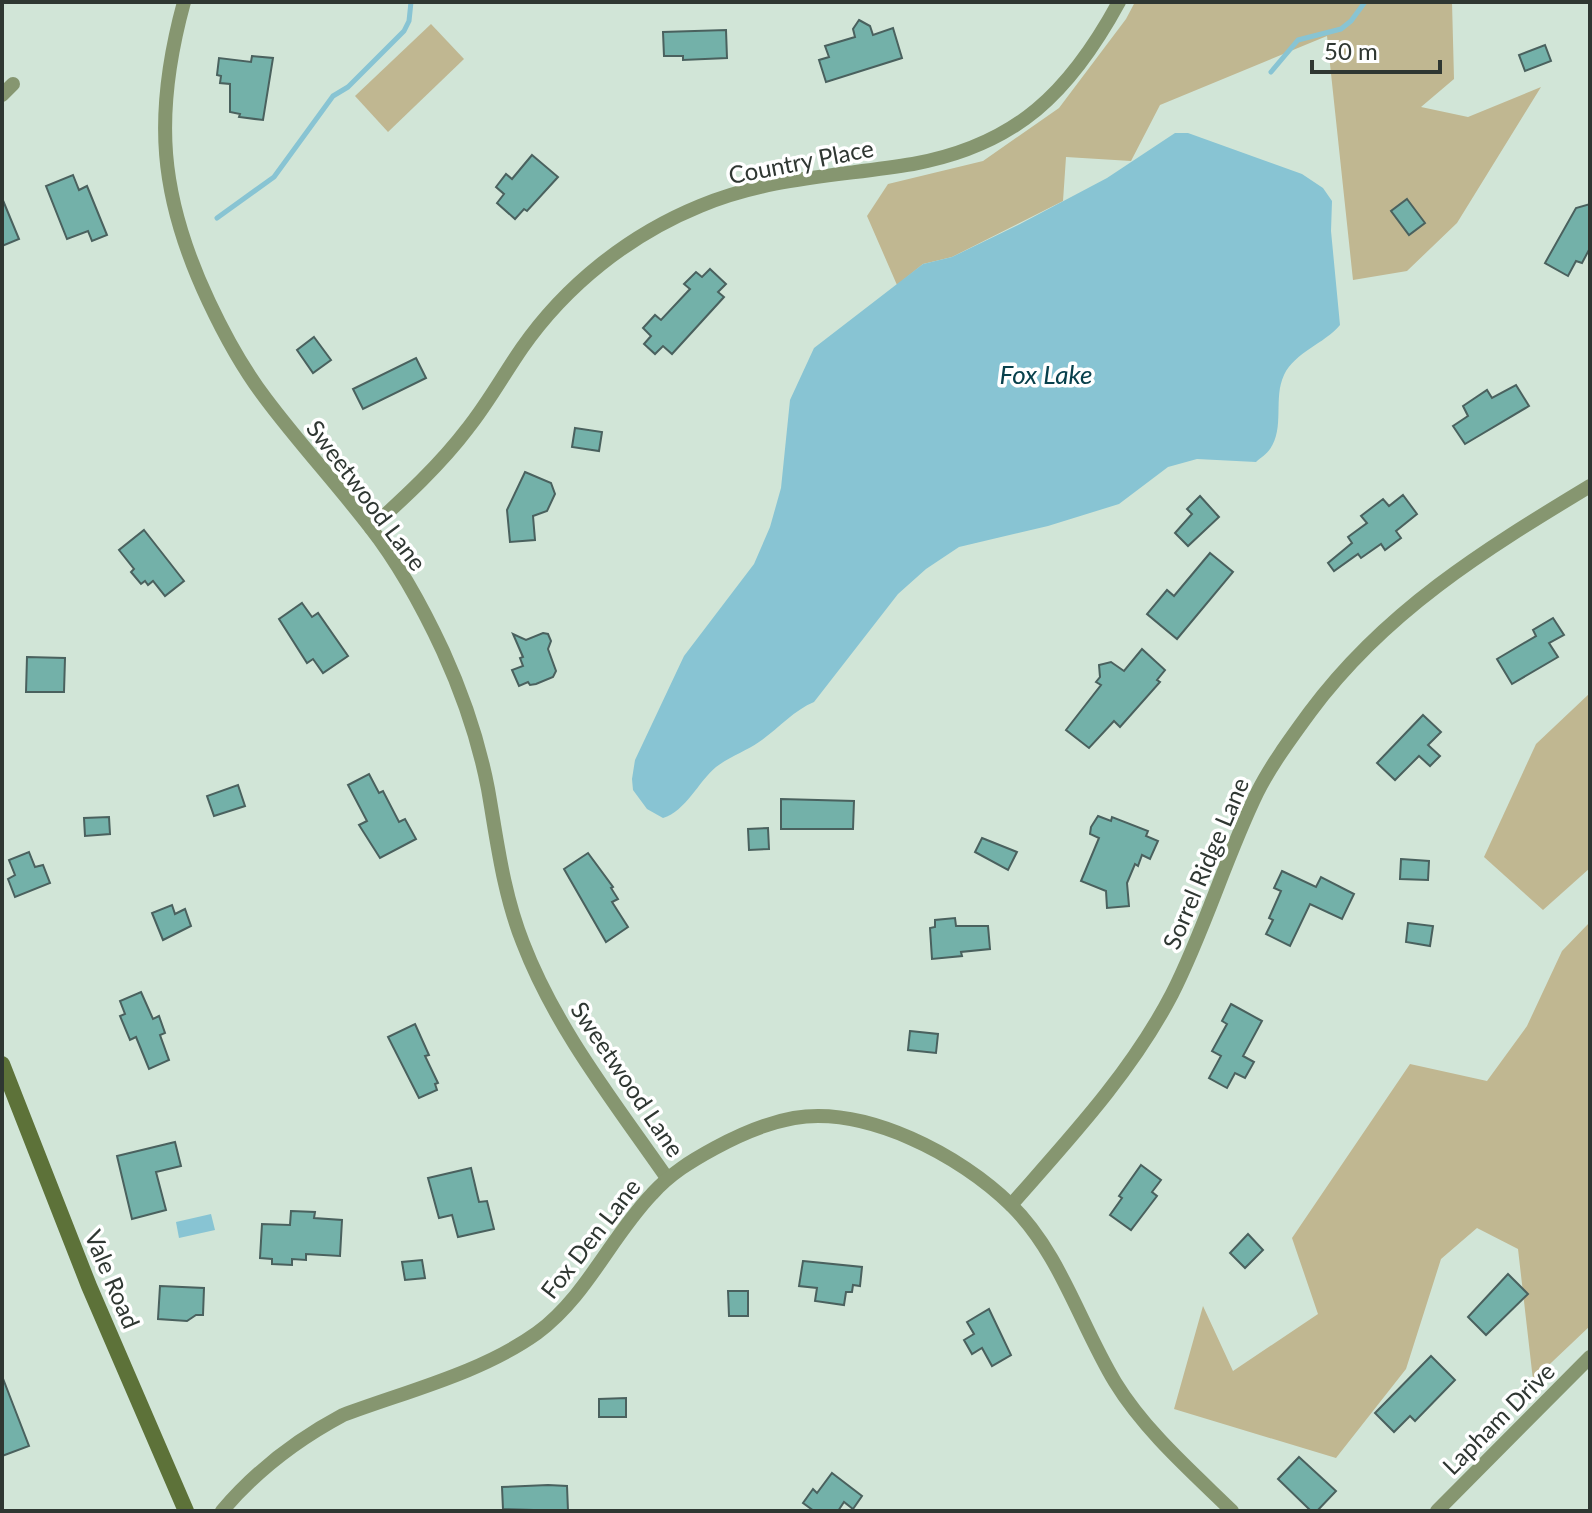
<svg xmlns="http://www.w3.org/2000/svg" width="1592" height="1513" viewBox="0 0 1592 1513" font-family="Lato,sans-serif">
<rect width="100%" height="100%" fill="#d1e5d7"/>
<g fill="#c0b791">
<polygon points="1135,2 1452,2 1454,79 1421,107 1468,117 1541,87 1457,223 1407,271 1353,280 1327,36 1160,105 1131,161 1066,157 1063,201 952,257 923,264 897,285 867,216 888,184 983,161 1059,108 1126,19"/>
<polygon points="431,24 464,59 388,132 355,96"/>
<polygon points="1590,693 1590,868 1543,910 1484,857 1536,744"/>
<polygon points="1590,922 1590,1326 1533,1380 1518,1249 1477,1228 1441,1259 1406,1369 1336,1458 1174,1409 1203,1306 1233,1371 1318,1314 1292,1238 1410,1064 1487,1081 1527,1026 1562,951"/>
</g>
<g fill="#88c4d3">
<path d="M1175,133H1188L1302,174L1323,188L1332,201L1331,231L1340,325C1324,344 1295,352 1284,375C1273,398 1285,428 1270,449C1267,454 1260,458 1256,462L1197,459L1168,467L1119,504L1048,526L959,547L926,569L898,594L814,702C794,710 777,730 759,742C746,751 729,757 716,767C698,782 686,811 663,818L647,809L633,790L632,779L635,760L684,656L754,564L770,527L781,488L790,400L814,348L923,264L952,257L1020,224L1107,178Z"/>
<polygon points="211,1214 215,1230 179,1238 176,1222"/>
</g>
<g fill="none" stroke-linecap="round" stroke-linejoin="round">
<g stroke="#88c4d3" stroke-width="5">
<polyline points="1271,72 1298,40 1341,29 1351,21 1365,2"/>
<polyline points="217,218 274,177 333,96 348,87 404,31 409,21 411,2"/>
</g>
</g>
<g fill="#73b1a9" stroke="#4a615e" stroke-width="2">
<polygon points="859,20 870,26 873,35 893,28 902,58 826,82 819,60 829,57 825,46 855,37 853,29"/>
<polygon points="726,30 727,58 683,60 683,56 664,56 663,32"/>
<polygon points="1545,45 1551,61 1525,71 1519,55"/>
<polygon points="252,56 273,58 263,120 239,117 240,114 230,112 230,84 220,83 221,76 217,75 219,58 251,62"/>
<polygon points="532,155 558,177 527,211 524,209 515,219 497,203 504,194 496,187 506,174 512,179"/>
<polygon points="73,175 79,190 87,186 107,235 92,241 88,231 67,239 46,186"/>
<polygon points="2,198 19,239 2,246"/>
<polygon points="1407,199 1425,223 1409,235 1391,211"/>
<polygon points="1590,204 1590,248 1582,263 1576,261 1568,276 1545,263 1576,208"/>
<polygon points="710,269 726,284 718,292 724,297 672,354 663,346 655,354 644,344 651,336 643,328 655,315 661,320 690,289 684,284 696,272 702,277"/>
<polygon points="314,337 331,360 313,373 297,350"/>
<polygon points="416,358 426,378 363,409 353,389"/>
<polygon points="1516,385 1529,406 1465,444 1453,426 1468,416 1463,406 1487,390 1492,398"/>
<polygon points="575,428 602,432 599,451 572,447"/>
<polygon points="525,472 551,483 555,494 547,511 533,516 535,540 510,542 507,510"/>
<polygon points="1403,495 1417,514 1396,531 1401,538 1385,550 1381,544 1361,558 1358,554 1334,571 1328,563 1352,543 1348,537 1367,523 1361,516 1383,499 1389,506"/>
<polygon points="1200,496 1219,517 1188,546 1175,533 1192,514 1187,509"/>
<polygon points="144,530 184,581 165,596 153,581 148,585 145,581 141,584 131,572 134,569 119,550"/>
<polygon points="1210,553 1233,572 1177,639 1147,614 1167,590 1174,596"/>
<polygon points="302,603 312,617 318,613 348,656 323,673 313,659 307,663 279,619"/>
<polygon points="1553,618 1564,635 1549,643 1558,657 1512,684 1497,659 1536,636 1533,630"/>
<polygon points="543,633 548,634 551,641 548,649 556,671 553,677 536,684 530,685 528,682 519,686 512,670 523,666 520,658 523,657 513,634 526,640"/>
<polygon points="1142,649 1165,670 1157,680 1160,682 1120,727 1114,721 1089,748 1066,730 1101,685 1096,682 1100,677 1099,665 1111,662 1124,671"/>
<polygon points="27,657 65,658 64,692 26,692"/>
<polygon points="1423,715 1441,732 1428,745 1440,756 1430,766 1419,756 1395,780 1377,763"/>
<polygon points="369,774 379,793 383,791 399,822 405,819 416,839 380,858 359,825 367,821 348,785"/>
<polygon points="238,785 245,806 214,816 207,796"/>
<polygon points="781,799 854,801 853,829 781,829"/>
<polygon points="1098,816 1111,821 1112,817 1148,831 1146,836 1158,841 1150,859 1142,855 1138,866 1135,864 1127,883 1129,906 1107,908 1106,891 1081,881 1099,838 1090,834 1091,827"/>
<polygon points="109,817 110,834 85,836 84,818"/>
<polygon points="768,828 769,849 749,850 748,829"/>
<polygon points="982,838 1017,852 1008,870 975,852"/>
<polygon points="29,852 35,867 43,865 50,883 15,897 8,879 15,875 9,860"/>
<polygon points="588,853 613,887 611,888 618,899 612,902 628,927 606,942 564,869"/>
<polygon points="1401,859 1429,861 1428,880 1400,879"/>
<polygon points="1282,871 1316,887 1321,877 1354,894 1342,919 1310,904 1290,946 1266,934 1273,920 1269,918 1281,891 1274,888"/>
<polygon points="172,905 175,914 185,909 191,926 163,940 152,913"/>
<polygon points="955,918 956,926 988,926 990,949 961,952 962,956 932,959 930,928 935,927 935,920"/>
<polygon points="1408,923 1433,926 1430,946 1406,942"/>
<polygon points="141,992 153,1019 159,1016 165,1033 160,1035 169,1060 149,1069 136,1037 130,1040 120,1016 125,1014 120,1001"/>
<polygon points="1231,1004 1262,1021 1243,1056 1254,1062 1245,1078 1235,1073 1227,1088 1209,1078 1221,1056 1212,1051 1227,1024 1222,1021"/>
<polygon points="415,1024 429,1055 425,1056 438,1083 435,1084 437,1090 419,1098 388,1037"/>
<polygon points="910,1031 938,1034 936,1053 908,1050"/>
<polygon points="175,1142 181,1166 156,1172 166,1210 132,1219 117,1156"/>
<polygon points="1141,1165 1161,1180 1152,1192 1157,1196 1131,1230 1110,1215 1122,1198 1119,1196"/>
<polygon points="471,1168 479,1202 487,1201 494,1229 458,1237 452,1215 439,1218 428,1178"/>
<polygon points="291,1211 315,1212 314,1218 342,1220 340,1256 306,1254 306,1260 292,1259 292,1265 272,1264 272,1259 260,1258 262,1224 290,1225"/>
<polygon points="1248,1234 1263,1250 1245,1268 1230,1253"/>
<polygon points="422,1260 425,1278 405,1280 402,1262"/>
<polygon points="803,1261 862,1267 860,1286 853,1285 852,1292 846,1292 844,1305 815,1301 817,1288 799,1286"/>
<polygon points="1508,1274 1528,1294 1486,1335 1468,1317"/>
<polygon points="160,1286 204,1288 203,1315 196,1315 187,1321 158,1319"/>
<polygon points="728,1291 748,1291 748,1316 729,1316"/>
<polygon points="989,1309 1011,1355 992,1366 982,1348 972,1354 964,1340 974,1334 967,1322"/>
<polygon points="1431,1356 1455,1380 1415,1421 1410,1416 1394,1432 1375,1413"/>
<polygon points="2,1376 29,1446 2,1456"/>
<polygon points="626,1398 626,1417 599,1417 599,1399"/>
<polygon points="1299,1457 1336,1491 1317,1511 1311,1511 1278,1479"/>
<polygon points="832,1473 862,1496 853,1509 844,1502 838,1511 814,1511 803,1503 813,1489 817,1493"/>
<polygon points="548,1485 567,1486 568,1511 503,1509 502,1487"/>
</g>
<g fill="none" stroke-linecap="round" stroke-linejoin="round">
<g stroke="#869670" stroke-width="14">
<path d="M184,2C153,115 159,196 209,302C225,336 243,369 266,399C299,443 336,483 370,527C399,564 423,608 443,651C463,695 479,742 488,789C497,840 503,893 523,943C556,1029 615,1103 667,1178"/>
<polyline points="2,95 13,84"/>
<path d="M371,528C405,497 440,465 468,428C488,403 504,374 522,348C566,285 629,235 700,206C768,177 841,176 913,164C1017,145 1070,92 1119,2"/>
<path d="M1011,1205C1069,1139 1131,1073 1172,994C1205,929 1225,859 1257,793C1271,765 1291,738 1310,712C1385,611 1484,550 1590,486"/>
<path d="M222,1511C255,1472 298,1439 343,1415C407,1391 481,1373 537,1333C587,1296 610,1238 652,1194C670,1174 691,1161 715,1148C739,1135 766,1123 794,1118C867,1106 960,1155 1011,1205C1060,1253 1080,1324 1115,1382C1145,1431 1191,1471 1232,1511"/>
<polyline points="1437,1511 1590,1357"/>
</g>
<polyline stroke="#5d7239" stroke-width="16" points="2,1064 89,1286 186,1511"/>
</g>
<g text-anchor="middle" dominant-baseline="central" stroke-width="7" stroke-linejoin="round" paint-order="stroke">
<g font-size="24" fill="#2f3732" stroke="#fff">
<text transform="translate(801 161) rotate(-11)">Country Place</text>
<text transform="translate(367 495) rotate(53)">Sweetwood Lane</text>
<text transform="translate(1205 863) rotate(-67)">Sorrel Ridge Lane</text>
<text transform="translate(628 1079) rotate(56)">Sweetwood Lane</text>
<text transform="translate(590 1238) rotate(-52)">Fox Den Lane</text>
<text transform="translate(113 1279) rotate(67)">Vale Road</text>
<text transform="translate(1498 1418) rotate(-45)">Lapham Drive</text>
</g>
<g font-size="26" font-style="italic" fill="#08404c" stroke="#fff">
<text x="1046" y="374">Fox Lake</text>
</g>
</g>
<rect width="1592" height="1513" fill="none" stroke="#2f3732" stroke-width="8"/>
<path d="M1312 60v12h128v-12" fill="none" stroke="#2f3732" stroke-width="4"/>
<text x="1324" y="60" font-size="24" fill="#2f3732" stroke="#ffffff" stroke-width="6" paint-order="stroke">50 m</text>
</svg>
